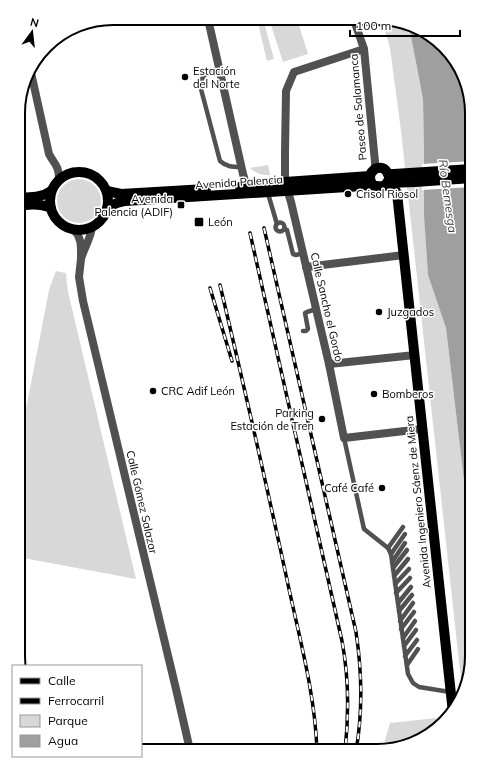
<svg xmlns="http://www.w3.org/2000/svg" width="490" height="769" viewBox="0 0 490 769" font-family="Mulish,sans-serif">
<rect width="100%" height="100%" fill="#fff"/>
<g fill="#d8d8d8">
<polygon points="257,19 263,19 274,59 267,61"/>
<polygon points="269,19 297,19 308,54 283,62"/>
<polygon points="382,20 395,20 409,26 423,99 424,154 424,216 428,275 446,328 472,549 472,662 462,689 401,131 390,48"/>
<polygon points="461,71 465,77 472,113 472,150"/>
<path d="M268,165L270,175C261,176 256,173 250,168Z"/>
<circle cx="79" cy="201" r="22"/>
<polygon points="56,271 66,273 67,285 69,296 136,579 18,557 18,451 49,290"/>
<polygon points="436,718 437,726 413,744 382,750 390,723"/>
</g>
<polygon fill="#9f9f9f" points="409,26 439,41 461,71 472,150 472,549 446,328 428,275 424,216 424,154 423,99"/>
<polygon fill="#fff" points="472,161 472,187 422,190 422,164"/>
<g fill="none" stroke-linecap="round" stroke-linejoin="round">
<g stroke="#515151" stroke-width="4.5">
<path d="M220,70C207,73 200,73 201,89L220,161C227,167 232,167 241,167"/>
<polyline points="267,193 269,197 277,224"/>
<circle cx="280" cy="227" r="4.5"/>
<polyline points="284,229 287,230 293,254 296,255 303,253"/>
<polyline points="303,331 306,331 308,329 305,313 307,312 316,309"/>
<polyline points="344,438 364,529 388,548 391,554 408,674 413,683 419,687 450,692"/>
<polyline points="388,548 403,527"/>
<polyline points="391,554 405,534"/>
<polyline points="392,562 405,543"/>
<polyline points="393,568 407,550"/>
<polyline points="394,576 408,559"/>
<polyline points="395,584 409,569"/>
<polyline points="396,593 410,578"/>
<polyline points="398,603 411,587"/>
<polyline points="399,611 412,595"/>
<polyline points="400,621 413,603"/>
<polyline points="401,629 414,612"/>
<polyline points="403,638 415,621"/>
<polyline points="404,646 416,630"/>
<polyline points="405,656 417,640"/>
<polyline points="407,665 418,649"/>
</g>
<g stroke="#515151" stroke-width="8">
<polyline points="208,19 243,174 248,191"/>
<polyline points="354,20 364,49 375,162 375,169"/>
<polyline points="364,49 294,72 286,91 285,152 285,182 291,202 329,364 344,438 422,429"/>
<path d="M30,68L49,154C55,165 59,166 59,179"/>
<path d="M74,230C82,238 81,247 81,259C84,248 91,238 92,227"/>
<polyline points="81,259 79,277 83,301 176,689 190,750"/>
<polyline points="306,267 404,255"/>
<polyline points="329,364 415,355"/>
</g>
<g stroke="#000" stroke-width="10">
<circle cx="79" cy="201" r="29"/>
<polyline points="388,174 394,174 472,169"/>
<polyline points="387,183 415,182 472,178"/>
<polyline points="385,185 394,188 397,193 453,713"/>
<polyline points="240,187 285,182 370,176"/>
<polyline points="107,191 121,194 206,189"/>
<path d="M19,198C31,197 41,198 51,191"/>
<path d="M25,205C34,204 42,204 51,208"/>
<path d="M107,208L117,203L125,201L363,186C366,186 369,185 372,185C378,186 385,189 388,181C390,178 389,175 387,172C380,161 362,174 374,186"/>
</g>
<g stroke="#000" stroke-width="3.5">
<g id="rail">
<path d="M264,228L356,632C362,672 363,711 356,751"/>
<path d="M250,233L342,641C349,678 349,714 345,751"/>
<path d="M220,285C243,382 265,478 286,575C298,633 315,691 317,751"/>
<polyline points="210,288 232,361"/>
</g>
</g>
<use href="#rail" stroke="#fff" stroke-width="2" stroke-dasharray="6" stroke-linecap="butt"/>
</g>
<g fill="#000" stroke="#fff" stroke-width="1.5">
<circle cx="185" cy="77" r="4"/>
<circle cx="348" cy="194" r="4"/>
<rect x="177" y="201" width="8" height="8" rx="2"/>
<rect x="194" y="217" width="10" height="10" rx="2"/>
<circle cx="379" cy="312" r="4"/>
<circle cx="153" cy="391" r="4"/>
<circle cx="374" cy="394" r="4"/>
<circle cx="322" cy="419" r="4"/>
<circle cx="382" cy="488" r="4"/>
</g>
<g text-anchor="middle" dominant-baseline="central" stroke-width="3" stroke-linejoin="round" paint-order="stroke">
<g font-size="11" fill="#000" stroke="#fff" text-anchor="start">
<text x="193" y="71">Estación<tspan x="193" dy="13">del Norte</tspan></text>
<text x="356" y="194">Crisol Riosol</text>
<text x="173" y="199" text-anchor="end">Avenida<tspan x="173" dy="13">Palencia (ADIF)</tspan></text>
<text x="208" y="222">León</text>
<text x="387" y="312">Juzgados</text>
<text x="161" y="391">CRC Adif León</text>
<text x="382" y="394">Bomberos</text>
<text x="314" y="413" text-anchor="end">Parking<tspan x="314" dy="13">Estación de Tren</tspan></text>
<text x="374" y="488" text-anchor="end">Café Café</text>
</g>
<g font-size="11" fill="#000" stroke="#fff">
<text transform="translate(358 107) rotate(-95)">Paseo de Salamanca</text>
<text transform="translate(239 182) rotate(-4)">Avenida Palencia</text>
<text transform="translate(327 307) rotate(77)">Calle Sancho el Gordo</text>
<text transform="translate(142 502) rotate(77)">Calle Gómez Salazar</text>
<text transform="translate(418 502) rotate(-96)">Avenida Ingeniero Sáenz de Miera</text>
</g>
<g font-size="12" font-style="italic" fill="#404040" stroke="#fff">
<text transform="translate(448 196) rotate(82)">Río Bernesga</text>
</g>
</g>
<path d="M0 0H490V769H0ZM113 25H377A88 88 0 0 1 465 113V656A88 88 0 0 1 377 744H113A88 88 0 0 1 25 656V113A88 88 0 0 1 113 25Z" fill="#fff" fill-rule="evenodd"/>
<path fill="none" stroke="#000" stroke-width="2" d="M113 25H377A88 88 0 0 1 465 113V656A88 88 0 0 1 377 744H113A88 88 0 0 1 25 656V113A88 88 0 0 1 113 25Z"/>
<rect x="12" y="665" width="130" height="92" fill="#ffffff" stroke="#999999"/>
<rect x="20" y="678" width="20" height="6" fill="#000000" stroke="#999999"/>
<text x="48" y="685" font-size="12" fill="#000000">Calle</text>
<rect x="20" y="698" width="20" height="6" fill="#000000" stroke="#999999"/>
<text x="48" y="705" font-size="12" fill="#000000">Ferrocarril</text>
<rect x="20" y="715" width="20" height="12" fill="#d8d8d8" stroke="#999999"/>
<text x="48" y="725" font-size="12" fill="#000000">Parque</text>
<rect x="20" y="735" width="20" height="12" fill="#9f9f9f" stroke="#999999"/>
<text x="48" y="745" font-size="12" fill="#000000">Agua</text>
<g transform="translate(32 32) rotate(15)" stroke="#ffffff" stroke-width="3" paint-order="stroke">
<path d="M0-3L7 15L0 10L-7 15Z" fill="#000000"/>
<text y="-6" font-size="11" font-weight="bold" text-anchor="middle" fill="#000000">N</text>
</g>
<path d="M350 30v6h110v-6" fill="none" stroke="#000000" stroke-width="2"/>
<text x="356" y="30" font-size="12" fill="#000000" stroke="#ffffff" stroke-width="3" paint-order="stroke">100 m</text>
</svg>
